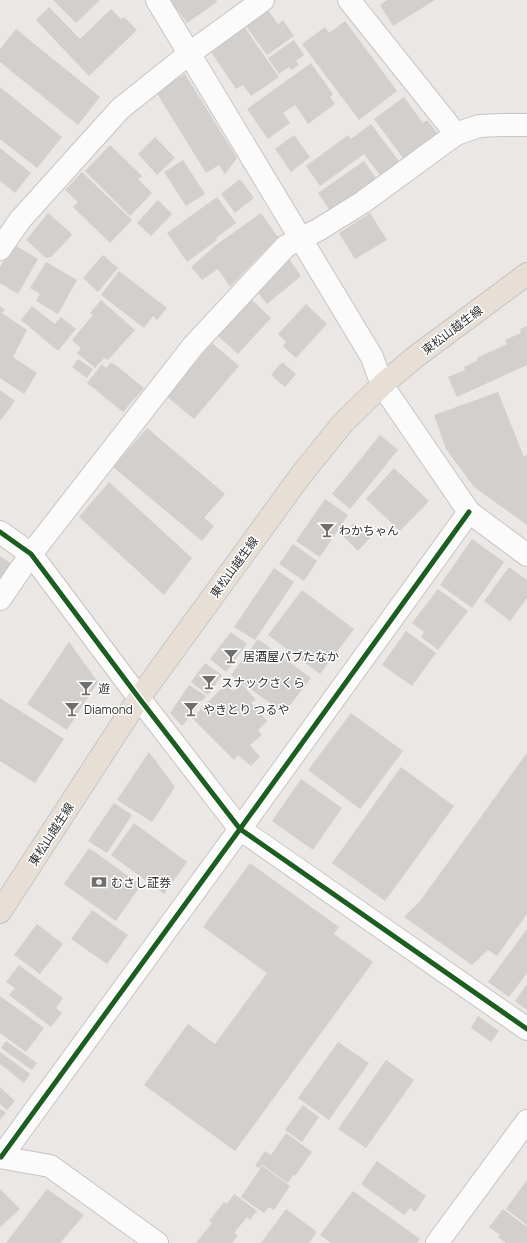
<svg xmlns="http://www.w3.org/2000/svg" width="527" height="1243" viewBox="0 0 527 1243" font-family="Manrope,'Noto Sans JP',sans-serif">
<rect width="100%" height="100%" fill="#ebe7e4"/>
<g fill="#d2cfcd">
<polygon points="53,0 100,0 76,23"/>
<polygon points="170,0 216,0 217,2 187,23"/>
<polygon points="387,0 435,0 393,26 380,5"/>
<polygon points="49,7 80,39 111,9 121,19 124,17 137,30 89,76 36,20"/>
<polygon points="268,10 278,24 283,20 294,36 267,55 245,25"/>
<polygon points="345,21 397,91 359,120 302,44 325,27 329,33"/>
<polygon points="245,28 279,77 251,96 243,85 236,89 211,52"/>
<polygon points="16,29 100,97 78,125 0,62 0,49"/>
<polygon points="294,40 304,55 296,61 299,65 291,70 289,67 279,74 268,58"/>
<polygon points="311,63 333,94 330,97 335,104 308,124 295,105 283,113 290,123 268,139 247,109"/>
<polygon points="185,74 237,158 225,174 219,165 206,173 156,92"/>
<polygon points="0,87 62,137 37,168 0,139"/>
<polygon points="404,97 423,123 427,120 440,137 406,162 374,119"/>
<polygon points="371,124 401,164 382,178 364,154 320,186 306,166 348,135 351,139"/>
<polygon points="294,135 310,157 291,172 275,149"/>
<polygon points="155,137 175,158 157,175 138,154"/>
<polygon points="110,145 142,176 138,179 152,193 130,216 85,171"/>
<polygon points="0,148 31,173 15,193 0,181"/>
<polygon points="183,160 205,194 186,206 164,172"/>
<polygon points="364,161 378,181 332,213 318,193"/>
<polygon points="82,172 132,220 110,243 73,207 78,202 65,190"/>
<polygon points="240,179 254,198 235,213 221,194"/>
<polygon points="217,197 236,223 216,238 217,240 187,262 167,233"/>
<polygon points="158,200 172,214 151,236 137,223"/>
<polygon points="48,213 69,231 72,235 51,257 46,258 26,240"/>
<polygon points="261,213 278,237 230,287 218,269 202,280 191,267 216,245"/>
<polygon points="370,213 387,240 355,259 339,233"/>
<polygon points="13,244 38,259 18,294 0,283 0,267"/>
<polygon points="103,255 118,268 98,292 83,278"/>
<polygon points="287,256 301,276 267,304 256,290"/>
<polygon points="46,262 77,280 58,314 36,301 40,294 30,288"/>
<polygon points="119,271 167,308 157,320 153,316 144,328 101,295"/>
<polygon points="251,299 271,318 238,354 217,335"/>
<polygon points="101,300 135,330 108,360 104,358 95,368 77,353 81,348 72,340 93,315 90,313"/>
<polygon points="306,304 327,324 296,358 283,346 286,342 278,334"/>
<polygon points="0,306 5,310 2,313 27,330 13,357 37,373 24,394 0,378"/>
<polygon points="32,306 55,324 61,317 76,329 58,351 21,320"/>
<polygon points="527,326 527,365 457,397 448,377 465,370 464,367 478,360 477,358 507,344 505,340 521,333 520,329"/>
<polygon points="212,343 239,366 194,419 166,396"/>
<polygon points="78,359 93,369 87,378 72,367"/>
<polygon points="111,362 116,366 117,366 144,388 123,412 87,383 102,364 106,368"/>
<polygon points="282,362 296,374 285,387 271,375"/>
<polygon points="0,390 15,401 0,421"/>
<polygon points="498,392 524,457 527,455 527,525 474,487 446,449 434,415"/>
<polygon points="147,428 225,494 204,518 214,526 202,541 113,467"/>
<polygon points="380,435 398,450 350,509 332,494"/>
<polygon points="394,468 429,501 400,531 366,499"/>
<polygon points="109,482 192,558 164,595 79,517"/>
<polygon points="325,499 348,515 320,557 296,541"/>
<polygon points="354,523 370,538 358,551 342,535"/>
<polygon points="472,539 504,562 472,608 440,585"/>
<polygon points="293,544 317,561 304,581 279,564"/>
<polygon points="0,556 13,565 0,585"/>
<polygon points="509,567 527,580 527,598 510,621 484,601"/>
<polygon points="274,568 294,582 255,640 234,627"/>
<polygon points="438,589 468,611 438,650 421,637 424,632 412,623"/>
<polygon points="302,590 354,629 320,674 268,635"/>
<polygon points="406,631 436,653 412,686 382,665"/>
<polygon points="231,632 247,644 226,672 210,659"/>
<polygon points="258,639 311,678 284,713 231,675"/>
<polygon points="69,642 98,682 67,730 27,704"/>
<polygon points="205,663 222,675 208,695 191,682"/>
<polygon points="226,684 234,691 242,684 256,700 251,703 267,721 258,730 262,735 250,745 260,757 251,766 238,755 234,760 192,718"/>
<polygon points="189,685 206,696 182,726 170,713"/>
<polygon points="0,698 64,739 35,783 0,761"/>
<polygon points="351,713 403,751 360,809 308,770"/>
<polygon points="149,752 175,787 152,822 117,800"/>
<polygon points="527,753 527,914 497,956 488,950 472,965 404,917 420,901"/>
<polygon points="401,767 454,806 385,901 332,863"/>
<polygon points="301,779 342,808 313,850 272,821"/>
<polygon points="114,803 132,815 107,853 88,841"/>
<polygon points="134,823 187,862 164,894 111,855"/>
<polygon points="89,848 141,885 116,921 64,884"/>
<polygon points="250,863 339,927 334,934 373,962 235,1151 144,1085 188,1024 215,1044 267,973 203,927"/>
<polygon points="92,910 128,935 107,964 71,939"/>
<polygon points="37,924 63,944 40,974 14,955"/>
<polygon points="527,929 527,973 509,997 488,982"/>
<polygon points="19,965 63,998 56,1008 62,1013 51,1027 9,995 15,988 6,982"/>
<polygon points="527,984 527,1010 515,1001"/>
<polygon points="0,996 44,1028 26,1052 0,1033"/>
<polygon points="478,1016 499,1031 491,1042 471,1028"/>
<polygon points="6,1041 37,1063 32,1070 1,1048"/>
<polygon points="338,1042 369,1063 329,1120 298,1098"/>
<polygon points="0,1052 30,1074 24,1083 0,1064"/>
<polygon points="386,1060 414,1080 366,1148 338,1129"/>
<polygon points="0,1087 15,1101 7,1110 0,1104"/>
<polygon points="303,1105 319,1117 302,1142 285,1130"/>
<polygon points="0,1109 6,1113 0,1120"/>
<polygon points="286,1133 312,1152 295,1176 294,1174 288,1183 262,1165 259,1168 255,1166 265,1151 271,1155"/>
<polygon points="377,1161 426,1196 415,1212 410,1208 404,1215 361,1184"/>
<polygon points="262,1166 290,1186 274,1210 269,1207 264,1213 241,1197"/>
<polygon points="527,1180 527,1225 506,1209"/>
<polygon points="0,1189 20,1209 0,1227"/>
<polygon points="47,1189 84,1215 60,1243 6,1243"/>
<polygon points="353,1191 420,1239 417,1243 331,1243 320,1235"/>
<polygon points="234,1194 257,1211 250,1220 247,1217 234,1233 238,1235 232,1243 196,1243 212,1223 209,1221 224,1202 227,1204"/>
<polygon points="286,1209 317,1232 309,1243 261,1243"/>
<polygon points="503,1209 527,1227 527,1243 506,1243 498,1237 500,1235 489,1227"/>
</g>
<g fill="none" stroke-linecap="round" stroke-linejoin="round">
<g stroke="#c6c4c4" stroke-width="24">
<g id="minor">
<polyline points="157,0 372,357 382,385 469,512 527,555"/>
<polyline points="349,0 456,134 479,126 502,125 527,125"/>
<polyline points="0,249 20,220 120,109 190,53 263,0"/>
<polyline points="0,532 31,554 139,698 240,829 527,1029"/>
<polyline points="0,599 31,554 193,346 286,246 318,230 363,202 456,134"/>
<polyline points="0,1157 50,1166 157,1243"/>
<polyline points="1,1157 240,829 469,512"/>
<polyline points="437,1243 527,1121"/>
</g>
</g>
<g stroke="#c6c4c4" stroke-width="24">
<polyline id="major" points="0,912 139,698 301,475 343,423 382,385 414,358 527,274"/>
</g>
<use href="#minor" stroke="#fcfbfb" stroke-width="22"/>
<use href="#major" stroke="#e7dfd6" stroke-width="22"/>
<g stroke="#fff" stroke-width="8">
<g id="cycleway">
<polyline points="0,532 31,554 139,698 240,829 527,1029"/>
<polyline points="1,1157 240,829 469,512"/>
</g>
</g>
<use href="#cycleway" stroke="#1b5e20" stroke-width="5"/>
</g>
<defs>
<g id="bar-bare" transform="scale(1.2)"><path d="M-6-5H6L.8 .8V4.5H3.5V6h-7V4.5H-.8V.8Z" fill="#706f6e" stroke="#fff" stroke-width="2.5" paint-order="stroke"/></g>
<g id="bank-bare" transform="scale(1.2)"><path d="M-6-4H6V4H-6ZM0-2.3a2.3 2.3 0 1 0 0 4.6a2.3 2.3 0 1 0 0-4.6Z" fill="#706f6e" stroke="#fff" stroke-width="2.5" paint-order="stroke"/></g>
</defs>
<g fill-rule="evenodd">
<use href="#bar-bare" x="327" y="530"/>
<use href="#bar-bare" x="231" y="656"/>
<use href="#bar-bare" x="209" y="682"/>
<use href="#bar-bare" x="86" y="688"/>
<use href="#bar-bare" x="72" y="709"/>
<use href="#bar-bare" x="191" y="709"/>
<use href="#bank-bare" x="99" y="882"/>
</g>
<g text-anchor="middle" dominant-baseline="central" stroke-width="3" stroke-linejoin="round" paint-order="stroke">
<g font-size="12" fill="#2e2e2e" stroke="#fff">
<text transform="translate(452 330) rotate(-37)">東松山越生線</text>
<text transform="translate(234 567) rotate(-54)">東松山越生線</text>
<text transform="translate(51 834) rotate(-57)">東松山越生線</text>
</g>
<g font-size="12" fill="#2e2e2e" stroke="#fff" text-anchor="start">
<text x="339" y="530">わかちゃん</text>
<text x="243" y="656">居酒屋パブたなか</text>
<text x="221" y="682">スナックさくら</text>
<text x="98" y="688">遊</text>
<text x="84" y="709">Diamond</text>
<text x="203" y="709">やきとり つるや</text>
<text x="111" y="882">むさし証券</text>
</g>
</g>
</svg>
